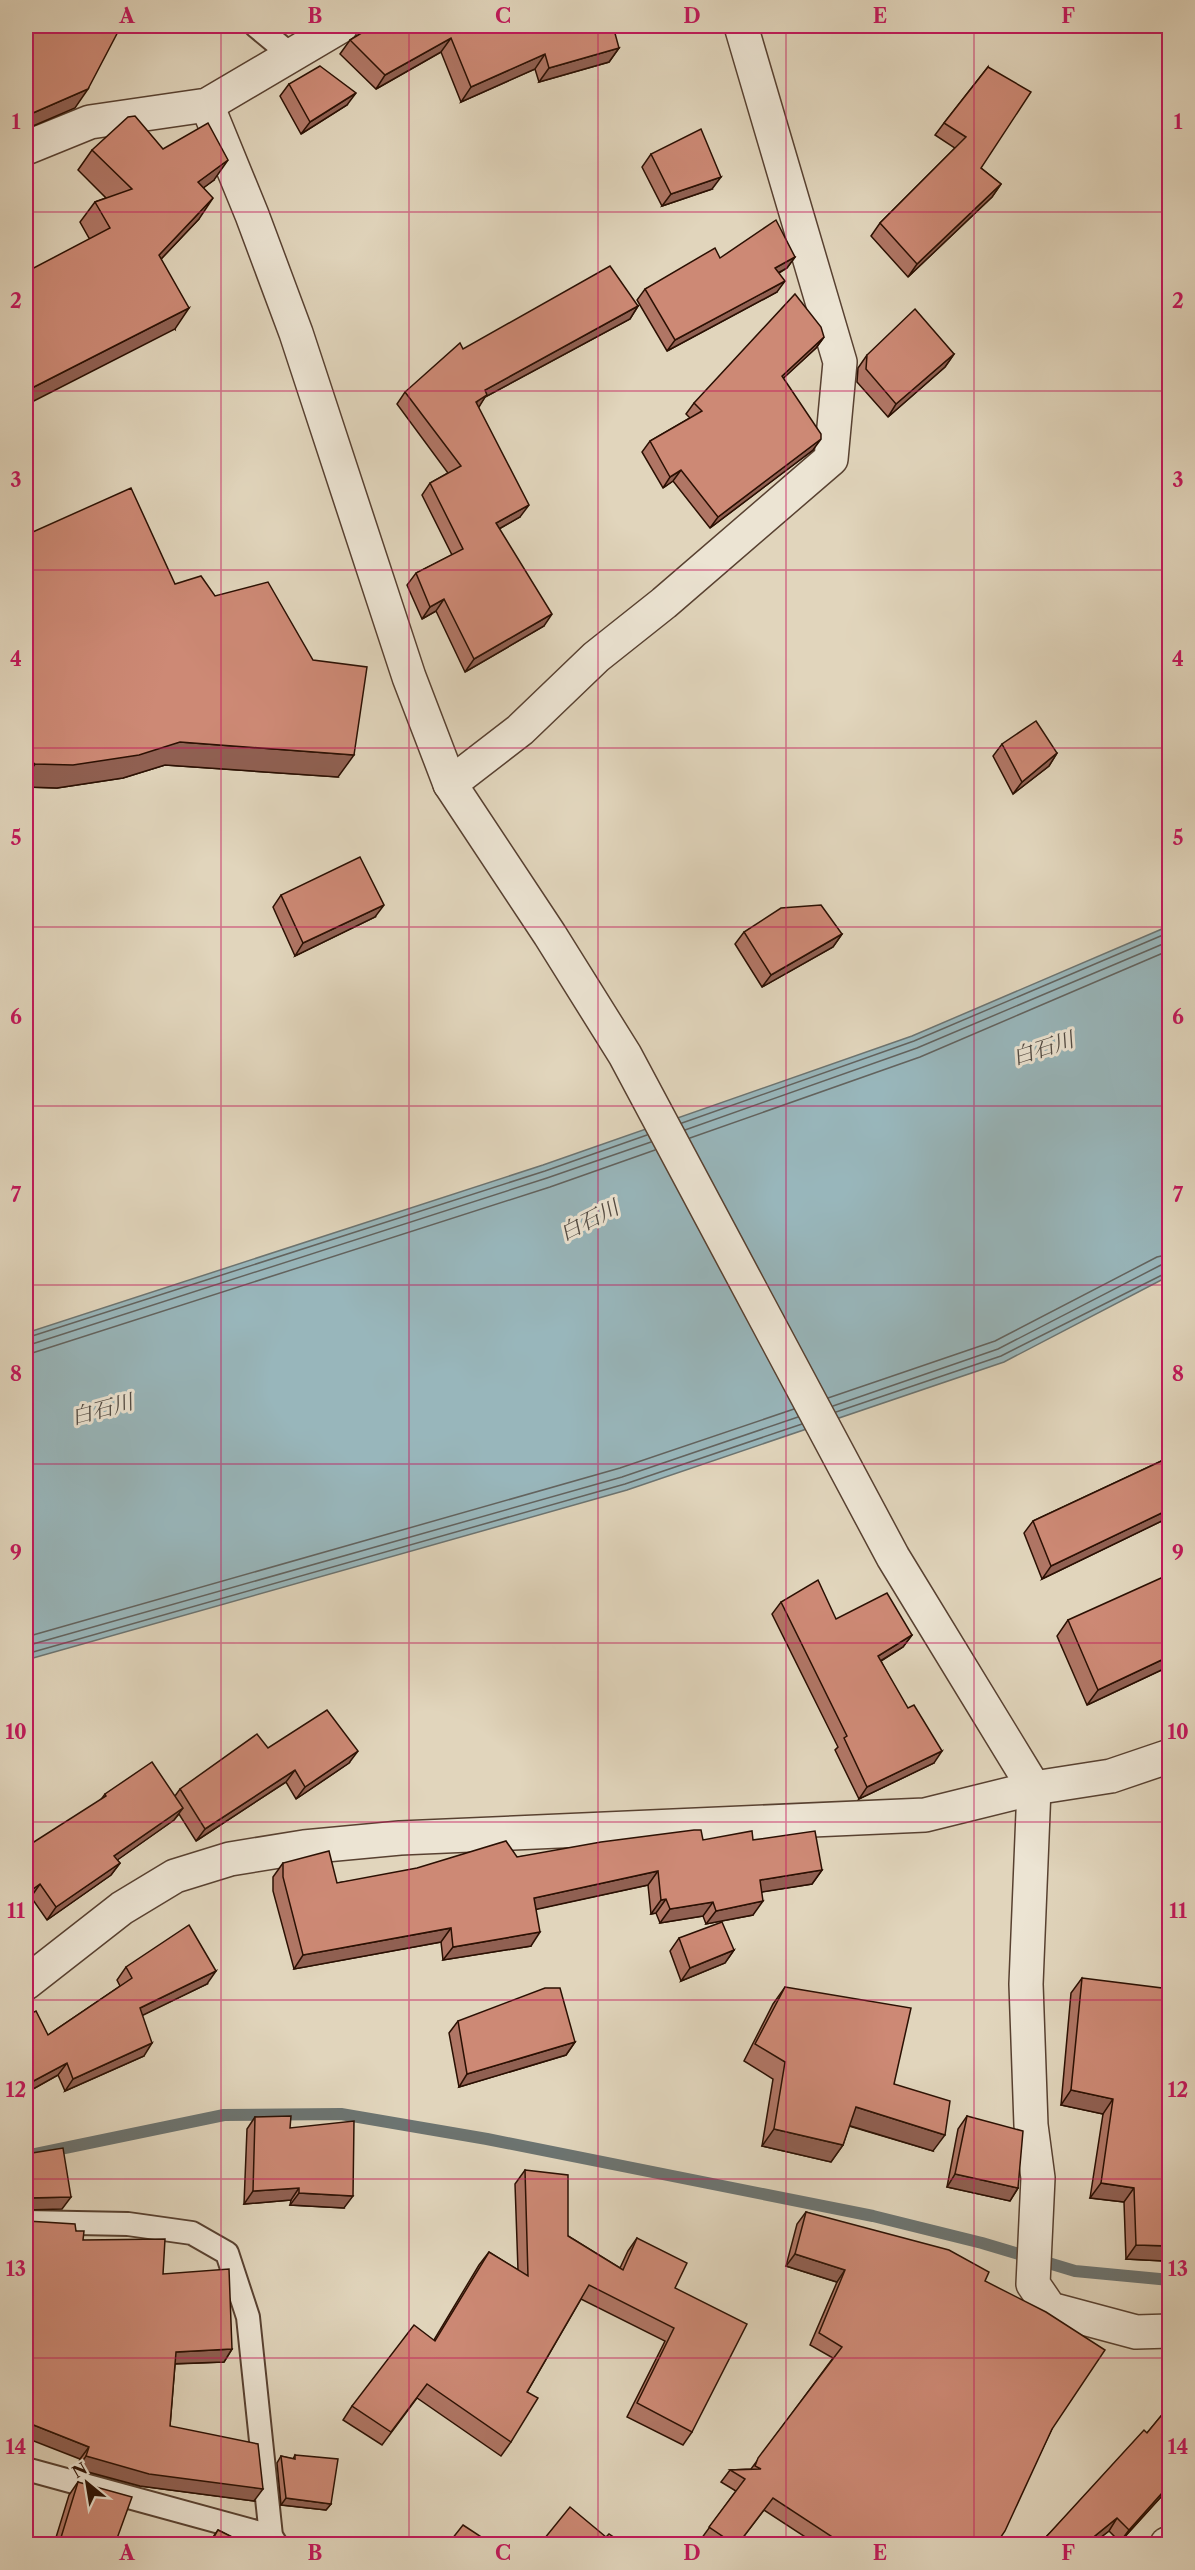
<svg xmlns="http://www.w3.org/2000/svg" width="1195" height="2570" viewBox="0 0 1195 2570" font-family="'Libre Caslon Text','Noto Serif JP',serif">
<rect width="100%" height="100%" fill="#e1d5bc"/>
<filter id="stains"><feTurbulence type="fractalNoise" baseFrequency=".00333" numOctaves="4"/><feColorMatrix values="0 0 0 0 .2 0 0 0 0 .09 0 0 0 0 .02 0 0 0 .5 -.17"/></filter>
<radialGradient id="worn" r=".72"><stop offset=".6" stop-color="#630" stop-opacity="0"/><stop offset="1" stop-color="#630" stop-opacity=".3"/></radialGradient>
<polygon fill="#98b6bb" stroke="#6c7471" stroke-width="1.5" points="1169,926 1169,1276 1004,1362 627,1490 26,1660 26,1333 543,1165 912,1036"/>
<g fill="none" stroke-linecap="round" stroke-linejoin="round">
<g stroke="#62635f" stroke-width="1.5">
<polyline points="682,1123 914,1041 1170,932"/>
<polyline points="685,1130 917,1048 1170,941"/>
<polyline points="690,1138 920,1057 1170,950"/>
<polyline points="26,1338 545,1171 647,1135"/>
<polyline points="26,1346 547,1178 651,1142"/>
<polyline points="26,1355 550,1187 655,1150"/>
<polyline points="828,1398 995,1341 1157,1257 1170,1254"/>
<polyline points="833,1406 998,1349 1161,1265 1170,1263"/>
<polyline points="836,1412 1001,1356 1170,1271"/>
<polyline points="26,1637 620,1468 794,1409"/>
<polyline points="26,1646 622,1477 798,1417"/>
<polyline points="26,1654 625,1484 802,1424"/>
</g>
<polyline stroke="#6c7471" stroke-width="12" points="26,2156 224,2115 341,2114 487,2139 873,2216 982,2243 1075,2271 1170,2280"/>
<g stroke="#584131" stroke-width="26">
<g id="service">
<polyline points="256,26 291,55"/>
<polyline points="26,2222 128,2224 192,2233 227,2253 248,2317 271,2536 276,2544"/>
<polyline points="26,2469 271,2536"/>
</g>
</g>
<g stroke="#584131" stroke-width="36">
<g id="minor">
<polyline points="207,105 252,215 296,333 409,677 450,784 550,935 625,1055 893,1557 1034,1788 1026,1984 1031,2125 1038,2178 1033,2284 1050,2309 1136,2332 1170,2331"/>
<polyline points="26,148 90,122 207,105 341,26"/>
<polyline points="450,784 520,730 596,657 664,603 831,459 840,362 741,26"/>
<polyline points="26,1983 122,1908 175,1876 230,1859 304,1847 400,1838 925,1815 1034,1788 1111,1776 1170,1756"/>
<polyline points="1167,2544 1170,2544"/>
</g>
</g>
<use href="#service" stroke="#ece4d3" stroke-width="22"/>
<use href="#minor" stroke="#ece4d3" stroke-width="33"/>
</g>
<g fill="#b07665" stroke="#2b1003" stroke-width="1.5">
<polygon points="373,26 619,48 609,62 539,82 535,69 461,102 441,52 376,89 340,54 350,40"/>
<polygon points="988,67 981,168 1001,184 992,197 908,277 871,236 880,223 955,148 935,135 944,123"/>
<polygon points="289,84 347,105 301,134 280,96"/>
<polygon points="163,149 214,180 203,188 199,219 161,259 175,329 89,238 80,222 95,202 106,198 78,170 92,150"/>
<polygon points="651,154 712,189 662,206 642,167"/>
<polygon points="795,257 787,268 779,273 777,292 667,351 637,300 645,289 720,258"/>
<polygon points="638,306 630,319 485,397 478,407 520,517 499,529 544,626 465,672 436,611 422,619 407,585 416,573 452,555 422,495 430,483 448,473 397,404 405,392"/>
<polygon points="824,337 816,348 783,378 813,450 710,528 673,481 663,488 642,452 650,441 690,418 686,414 694,403"/>
<polygon points="954,354 945,367 888,417 857,382 858,368 867,355"/>
<polygon points="26,535 175,584 338,777 165,765 123,778 57,788 26,787"/>
<polygon points="1002,744 1057,753 1049,766 1013,794 993,756"/>
<polygon points="281,895 375,917 295,956 273,907"/>
<polygon points="744,932 842,934 833,947 762,987 735,944"/>
<polygon points="1170,1457 1170,1517 1042,1579 1024,1533 1033,1521"/>
<polygon points="781,1602 836,1619 912,1635 903,1647 881,1661 934,1763 859,1799 835,1750 838,1747 772,1614"/>
<polygon points="1068,1620 1170,1666 1087,1705 1057,1636"/>
<polygon points="268,1748 349,1763 296,1799 286,1782 196,1841 179,1814 174,1820 117,1860 120,1863 111,1875 47,1920 31,1897 26,1901 105,1794 175,1796 180,1789"/>
<polygon points="703,1840 753,1840 822,1870 812,1884 761,1892 753,1915 706,1924 703,1916 660,1923 656,1913 651,1914 648,1885 536,1909 531,1946 443,1960 441,1942 294,1969 273,1891 273,1877 283,1863 337,1883 517,1857"/>
<polygon points="679,1938 734,1950 725,1963 681,1981 670,1951"/>
<polygon points="126,1967 207,1984 142,2015 144,2056 65,2091 58,2075 26,2093 26,2016 48,2035 120,1986 117,1980"/>
<polygon points="1082,1978 1168,2192 1170,2192 1170,2253 1164,2261 1126,2259 1124,2202 1090,2198 1103,2114 1061,2105 1071,1993"/>
<polygon points="785,1987 894,2084 933,2151 849,2126 843,2145 831,2162 762,2146 773,2079 744,2061 773,2004"/>
<polygon points="458,2021 575,2042 566,2055 459,2087 449,2033"/>
<polygon points="967,2116 1018,2188 1010,2201 947,2187 958,2129"/>
<polygon points="255,2117 290,2128 344,2208 290,2205 291,2200 244,2204 247,2129"/>
<polygon points="525,2170 568,2236 620,2268 628,2251 637,2238 675,2288 692,2432 683,2445 627,2417 665,2341 581,2299 527,2392 511,2442 501,2456 417,2398 382,2445 343,2420 352,2406 434,2340 479,2265 489,2252 518,2270 515,2184"/>
<polygon points="806,2212 985,2281 1052,2429 996,2544 816,2544 764,2510 738,2544 708,2544 701,2539 736,2491 721,2482 730,2470 751,2469 833,2358 810,2345 837,2282 786,2266 797,2224"/>
<polygon points="27,2221 76,2231 83,2240 163,2274 232,2349 224,2362 175,2364 170,2426 254,2501 140,2486 77,2469 80,2459"/>
<polygon points="1170,2405 1170,2487 1120,2542 1109,2531 1092,2544 1041,2544 1046,2537 1147,2433"/>
<polygon points="295,2455 331,2504 326,2510 281,2505 277,2463 281,2456 293,2459"/>
<polygon points="78,2482 115,2544 54,2544 69,2495"/>
<polygon points="218,2530 246,2544 208,2544"/>
</g>
<g fill="#906052" stroke="#2b1003" stroke-width="1.5">
<polygon points="451,38 441,52 376,89 385,75"/>
<polygon points="619,48 609,62 539,82 549,68"/>
<polygon points="545,54 535,69 461,102 471,87"/>
<polygon points="88,89 75,108 26,129 26,116"/>
<polygon points="356,93 347,105 301,134 310,122"/>
<polygon points="228,160 214,180 183,203 198,182"/>
<polygon points="721,177 712,189 662,206 671,194"/>
<polygon points="1001,184 992,197 908,277 917,264"/>
<polygon points="213,198 199,219 145,276 159,255"/>
<polygon points="795,257 787,268 767,279 775,268"/>
<polygon points="785,281 777,292 667,351 675,340"/>
<polygon points="638,306 630,319 485,397 479,407 468,415 485,390"/>
<polygon points="189,308 175,329 26,405 26,391"/>
<polygon points="824,337 816,348 774,387 782,376"/>
<polygon points="954,354 945,367 888,417 896,404"/>
<polygon points="821,439 813,450 710,528 718,517"/>
<polygon points="681,470 673,481 663,488 670,477"/>
<polygon points="529,505 520,517 488,535 496,523"/>
<polygon points="444,599 436,611 422,619 430,607"/>
<polygon points="552,614 544,626 465,672 474,659"/>
<polygon points="180,742 354,755 338,777 165,765 123,778 57,788 26,787 26,777 35,764"/>
<polygon points="1057,753 1049,766 1013,794 1022,782"/>
<polygon points="384,905 375,917 295,956 303,943"/>
<polygon points="842,934 833,947 762,987 771,975"/>
<polygon points="1170,1509 1170,1517 1042,1579 1051,1566"/>
<polygon points="912,1635 903,1647 869,1668 878,1656"/>
<polygon points="1170,1656 1170,1666 1087,1705 1098,1690"/>
<polygon points="358,1751 349,1763 296,1799 305,1787"/>
<polygon points="942,1751 934,1763 859,1799 867,1787"/>
<polygon points="295,1770 286,1782 196,1841 205,1829"/>
<polygon points="183,1808 174,1820 106,1868 114,1856"/>
<polygon points="120,1863 111,1875 47,1920 56,1907"/>
<polygon points="822,1870 812,1884 750,1894 760,1880"/>
<polygon points="658,1871 648,1885 524,1912 534,1898"/>
<polygon points="40,1884 31,1897 26,1901 26,1894"/>
<polygon points="666,1899 656,1913 651,1914 661,1900"/>
<polygon points="763,1901 753,1915 706,1924 716,1911"/>
<polygon points="713,1902 703,1916 660,1923 670,1909"/>
<polygon points="451,1928 441,1942 294,1969 303,1955"/>
<polygon points="540,1932 531,1946 443,1960 453,1947"/>
<polygon points="734,1950 725,1963 681,1981 690,1968"/>
<polygon points="216,1971 207,1984 131,2021 140,2008"/>
<polygon points="575,2042 566,2055 459,2087 467,2074"/>
<polygon points="152,2043 144,2056 65,2091 73,2079"/>
<polygon points="67,2063 58,2075 26,2093 26,2085"/>
<polygon points="1071,2090 1113,2099 1103,2114 1061,2105"/>
<polygon points="856,2107 945,2135 933,2151 844,2124"/>
<polygon points="774,2129 843,2145 831,2162 762,2146"/>
<polygon points="955,2174 1018,2188 1010,2201 947,2187"/>
<polygon points="1101,2183 1134,2188 1124,2202 1090,2198"/>
<polygon points="299,2188 291,2200 244,2204 253,2191"/>
<polygon points="299,2193 353,2196 344,2208 290,2205"/>
<polygon points="71,2197 62,2209 26,2210 26,2201 28,2198"/>
<polygon points="1136,2245 1170,2246 1170,2253 1164,2261 1126,2259"/>
<polygon points="795,2254 845,2270 837,2282 786,2266"/>
<polygon points="232,2349 224,2362 167,2364 176,2352"/>
<polygon points="26,2422 89,2447 80,2459 26,2438"/>
<polygon points="86,2456 263,2489 254,2501 140,2486 77,2469"/>
<polygon points="1170,2484 1170,2487 1120,2542 1129,2530"/>
<polygon points="286,2498 331,2504 326,2510 281,2505"/>
<polygon points="1117,2518 1109,2531 1092,2544 1085,2544"/>
</g>
<g fill="#cd8975" stroke="#2b1003" stroke-width="1.5">
<polygon points="26,26 121,26 88,89 26,116"/>
<polygon points="373,26 613,26 619,48 549,68 545,54 471,87 451,38 385,75 350,40"/>
<polygon points="320,66 356,93 310,122 289,84"/>
<polygon points="988,67 1031,92 981,168 1001,184 917,264 880,223 966,137 944,123"/>
<polygon points="135,116 163,149 208,123 228,160 198,182 213,198 159,255 189,308 26,391 26,272 110,228 95,202 132,189 92,150 128,117"/>
<polygon points="701,129 721,177 671,194 651,154"/>
<polygon points="776,220 795,257 775,268 785,281 675,340 645,289 715,248 720,258"/>
<polygon points="610,266 638,306 485,390 487,395 476,402 529,505 496,523 552,614 474,659 444,599 430,607 416,573 463,549 430,483 461,466 405,392 460,343 463,349"/>
<polygon points="795,294 821,327 824,337 782,376 821,434 821,439 718,517 681,470 670,477 650,441 702,411 694,403"/>
<polygon points="915,309 954,354 896,404 866,369 867,355"/>
<polygon points="131,488 175,584 201,576 215,596 268,582 313,660 367,667 354,755 180,742 139,755 73,765 35,764 26,757 26,535"/>
<polygon points="1036,721 1057,753 1022,782 1002,744"/>
<polygon points="360,857 384,905 303,943 281,895"/>
<polygon points="821,905 842,934 771,975 744,932 781,908"/>
<polygon points="1170,1457 1170,1509 1051,1566 1033,1521"/>
<polygon points="1170,1574 1170,1656 1098,1690 1068,1620"/>
<polygon points="818,1580 836,1619 887,1593 912,1635 878,1656 908,1708 914,1705 942,1751 867,1787 844,1738 847,1736 781,1602"/>
<polygon points="327,1710 358,1751 305,1787 295,1770 205,1829 180,1789 257,1734 268,1748"/>
<polygon points="152,1762 183,1808 114,1856 120,1863 56,1907 40,1884 26,1894 26,1847 106,1796 105,1794"/>
<polygon points="694,1830 701,1830 703,1840 752,1831 753,1840 815,1831 822,1870 760,1880 763,1901 716,1911 713,1902 670,1909 666,1899 661,1900 658,1871 534,1898 540,1932 453,1947 451,1928 303,1955 283,1877 283,1863 329,1851 337,1883 417,1868 506,1841 517,1857 601,1842"/>
<polygon points="722,1922 734,1950 690,1968 679,1938"/>
<polygon points="189,1925 216,1971 140,2008 152,2043 73,2079 67,2063 26,2085 26,2016 36,2011 48,2035 132,1978 126,1967"/>
<polygon points="1082,1978 1170,1989 1170,2154 1168,2192 1170,2192 1170,2246 1136,2245 1134,2188 1101,2183 1113,2099 1071,2090"/>
<polygon points="785,1987 911,2008 894,2084 950,2101 945,2135 856,2107 843,2145 774,2129 785,2062 755,2044"/>
<polygon points="545,1988 560,1988 575,2042 467,2074 458,2021"/>
<polygon points="291,2116 290,2128 354,2121 353,2196 299,2193 299,2188 253,2191 255,2117"/>
<polygon points="967,2116 1023,2131 1018,2188 955,2174"/>
<polygon points="63,2148 71,2197 28,2198 26,2202 26,2154"/>
<polygon points="525,2170 568,2175 568,2236 623,2270 637,2238 687,2263 675,2288 747,2324 692,2432 637,2403 674,2328 589,2285 527,2392 538,2398 511,2442 427,2384 391,2432 352,2406 414,2325 435,2341 489,2252 528,2276"/>
<polygon points="806,2212 949,2250 989,2272 985,2281 1046,2312 1105,2350 1052,2429 1005,2531 996,2544 843,2544 773,2498 738,2544 734,2544 709,2527 745,2479 730,2470 761,2469 755,2466 758,2458 842,2347 819,2333 845,2270 795,2254"/>
<polygon points="26,2217 27,2221 75,2224 76,2231 84,2231 83,2240 165,2239 163,2274 229,2269 232,2349 176,2352 170,2426 258,2444 263,2489 149,2474 86,2456 89,2447 26,2422"/>
<polygon points="1170,2405 1170,2484 1129,2530 1117,2518 1085,2544 1052,2544 1046,2537 1144,2430 1147,2433"/>
<polygon points="295,2455 338,2459 331,2504 286,2498 281,2456 295,2459"/>
<polygon points="78,2482 132,2497 115,2544 59,2544"/>
<polygon points="570,2507 606,2537 609,2534 624,2544 540,2544"/>
<polygon points="463,2525 492,2544 448,2544"/>
<polygon points="218,2530 246,2544 210,2544"/>
</g>
<path fill="none" stroke="#c2185b" stroke-width="1.5" stroke-opacity="0.55" d="M221,26V2544M409,26V2544M598,26V2544M786,26V2544M974,26V2544M26,212H1170M26,391H1170M26,570H1170M26,748H1170M26,927H1170M26,1106H1170M26,1285H1170M26,1464H1170M26,1643H1170M26,1822H1170M26,2000H1170M26,2179H1170M26,2358H1170"/>
<g text-anchor="middle" dominant-baseline="central" stroke-width="6" stroke-linejoin="round" paint-order="stroke">
<g font-size="21" font-style="italic" fill="#514a43" stroke="#ece4d3">
<text transform="translate(1043 1048) rotate(-18)">白石川</text>
<text transform="translate(589 1220) rotate(-27)">白石川</text>
<text transform="translate(102 1409) rotate(-15)">白石川</text>
</g>
</g>
<rect width="1195" height="2570" fill="none" stroke="#e1d5bc" stroke-width="66"/>
<g transform="translate(87 2483) rotate(330)" stroke="#ece4d3" stroke-width="4.5" paint-order="stroke">
<path d="M0-4.5L10 22L0 15L-10 22Z" fill="#2b1003"/>
<text y="-9" font-size="16" font-weight="bold" text-anchor="middle" fill="#2b1003">N</text>
</g>
<rect x="33" y="33" width="1129" height="2504" fill="none" stroke="#c2185b" stroke-width="2"/>
<g font-size="20" text-anchor="middle" font-weight="bold" fill="#c2185b">
<text x="127" y="23">A</text>
<text x="315" y="23">B</text>
<text x="503" y="23">C</text>
<text x="692" y="23">D</text>
<text x="880" y="23">E</text>
<text x="1068" y="23">F</text>
<text x="16" y="129">1</text>
<text x="1178" y="129">1</text>
<text x="16" y="308">2</text>
<text x="1178" y="308">2</text>
<text x="16" y="487">3</text>
<text x="1178" y="487">3</text>
<text x="16" y="666">4</text>
<text x="1178" y="666">4</text>
<text x="16" y="845">5</text>
<text x="1178" y="845">5</text>
<text x="16" y="1024">6</text>
<text x="1178" y="1024">6</text>
<text x="16" y="1202">7</text>
<text x="1178" y="1202">7</text>
<text x="16" y="1381">8</text>
<text x="1178" y="1381">8</text>
<text x="16" y="1560">9</text>
<text x="1178" y="1560">9</text>
<text x="16" y="1739">10</text>
<text x="1178" y="1739">10</text>
<text x="16" y="1918">11</text>
<text x="1178" y="1918">11</text>
<text x="16" y="2097">12</text>
<text x="1178" y="2097">12</text>
<text x="16" y="2276">13</text>
<text x="1178" y="2276">13</text>
<text x="16" y="2454">14</text>
<text x="1178" y="2454">14</text>
<text x="127" y="2560">A</text>
<text x="315" y="2560">B</text>
<text x="503" y="2560">C</text>
<text x="692" y="2560">D</text>
<text x="880" y="2560">E</text>
<text x="1068" y="2560">F</text>
</g>
<rect width="100%" height="100%" filter="url(#stains)"/>
<rect width="100%" height="100%" fill="url(#worn)"/>
</svg>
